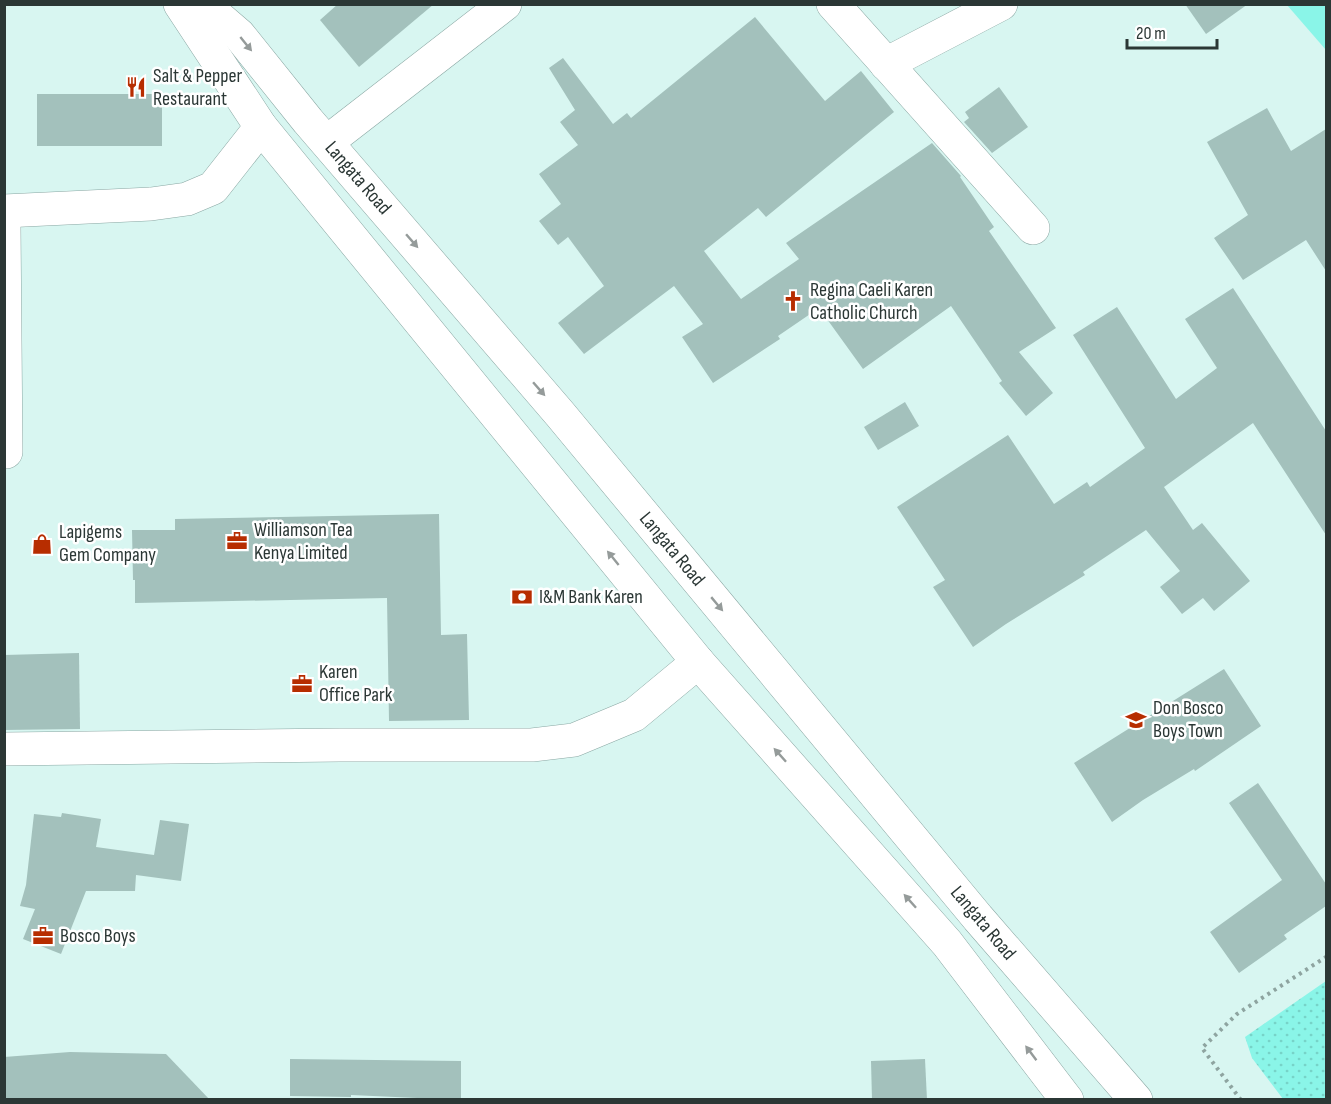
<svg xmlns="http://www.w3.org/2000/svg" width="1331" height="1104" viewBox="0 0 1331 1104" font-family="'Sofia Sans Condensed',sans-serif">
<defs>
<pattern id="garden-dots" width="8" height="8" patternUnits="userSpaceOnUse" patternTransform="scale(1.5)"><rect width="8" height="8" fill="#8af5e8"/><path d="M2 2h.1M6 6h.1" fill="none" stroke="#77d3c8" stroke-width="1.8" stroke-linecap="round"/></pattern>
</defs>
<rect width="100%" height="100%" fill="#d8f6f1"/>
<polygon fill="#8af5e8" points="1287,5 1326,5 1326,50"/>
<polygon fill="url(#garden-dots)" points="1326,981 1326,1099 1283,1099 1252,1058 1245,1037"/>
<g fill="#a3c1bc">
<polygon points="338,4 434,4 359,67 320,20"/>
<polygon points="1185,4 1248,4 1206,34"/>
<polygon points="755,17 825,101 861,71 894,112 766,217 758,208 704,251 741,299 799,259 786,243 932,143 961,176 960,177 994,227 989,231 1056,328 1019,352 1053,393 1026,416 999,383 1002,381 951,306 863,369 819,308 778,336 780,339 713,383 682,337 703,324 674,286 584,354 558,323 604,286 568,237 558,245 539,221 561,204 539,174 578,145 560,122 575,110 549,68 563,58 613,124 627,113 631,118"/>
<polygon points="999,87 1028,127 992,153 964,122 969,118 965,112"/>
<rect x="37" y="94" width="125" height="52"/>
<polygon points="1267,108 1291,151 1326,129 1326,271 1306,240 1243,280 1214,238 1248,215 1207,142"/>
<polygon points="1233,288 1326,431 1326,535 1253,423 1164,487 1193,530 1202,523 1250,581 1214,611 1203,598 1182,614 1160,587 1180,571 1146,530 1083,572 1085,575 1006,624 973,647 933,587 945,580 897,507 1008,435 1054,504 1087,482 1090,487 1145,448 1073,335 1117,307 1176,399 1217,368 1185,319"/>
<polygon points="905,402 919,426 878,450 864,427"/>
<polygon points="439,514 441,635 467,634 469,720 389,721 387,598 135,603 135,580 133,580 132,530 175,530 175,519"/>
<polygon points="79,653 80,729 4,730 4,655"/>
<polygon points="1224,669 1261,726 1195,771 1194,769 1143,800 1112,822 1074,763"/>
<polygon points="1258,783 1326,884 1326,906 1284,935 1287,939 1239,973 1210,932 1282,880 1229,803"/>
<polygon points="62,813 101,819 96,847 154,855 160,820 189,824 181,881 136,875 135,891 86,891 61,954 23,939 35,909 20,906 26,885 34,814 61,817"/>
<polygon points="70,1052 166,1054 210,1100 4,1100 4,1057"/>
<polygon points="290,1059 461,1061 461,1100 351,1095 351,1097 290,1096"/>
<polygon points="925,1059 927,1100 872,1100 871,1061"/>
</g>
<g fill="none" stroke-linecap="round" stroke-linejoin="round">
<g stroke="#8aa7a3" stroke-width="34">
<g id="minor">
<polyline points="833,4 1033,228"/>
<polyline points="886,64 1001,4"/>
<polyline points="327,142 505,4"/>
<polyline points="4,211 151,204 187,199 213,188 261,127"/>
<polyline points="4,225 6,452"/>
<polyline points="4,749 340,745 532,745 574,740 634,715 698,662"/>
</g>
</g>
<g stroke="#8aa7a3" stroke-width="34">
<g id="major">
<polyline points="180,4 261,127 698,662 947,943 1067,1100"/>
<polyline points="203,4 239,35 308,121 560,414 978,918 1136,1100"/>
</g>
</g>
<polyline stroke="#8ea4a0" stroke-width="4" stroke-dasharray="3 4.5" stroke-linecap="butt" points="1241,1100 1202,1048 1237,1014 1326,957"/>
<use href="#minor" stroke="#fff" stroke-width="33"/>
<use href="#major" stroke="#fff" stroke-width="33"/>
</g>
<defs><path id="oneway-solid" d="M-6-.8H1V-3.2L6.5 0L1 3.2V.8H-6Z" transform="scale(1.5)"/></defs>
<g fill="#959b9a">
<use href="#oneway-solid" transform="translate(246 44) rotate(51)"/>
<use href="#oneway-solid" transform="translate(412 241) rotate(49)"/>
<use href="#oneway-solid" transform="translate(539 389) rotate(49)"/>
<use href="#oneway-solid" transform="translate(613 558) rotate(-129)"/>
<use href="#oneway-solid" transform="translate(717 604) rotate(50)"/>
<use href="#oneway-solid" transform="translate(780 755) rotate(-132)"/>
<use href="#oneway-solid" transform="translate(910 901) rotate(-132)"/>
<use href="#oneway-solid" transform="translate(1031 1053) rotate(-127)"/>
</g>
<defs>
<g id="restaurant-bare" transform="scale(1.62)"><path d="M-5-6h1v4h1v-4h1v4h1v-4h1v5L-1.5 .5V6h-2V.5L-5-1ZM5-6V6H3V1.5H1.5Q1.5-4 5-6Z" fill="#b72d00" stroke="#fff" stroke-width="2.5" paint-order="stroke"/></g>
<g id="church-bare" transform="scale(1.62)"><path d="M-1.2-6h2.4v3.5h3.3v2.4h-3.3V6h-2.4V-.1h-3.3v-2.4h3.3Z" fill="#b72d00" stroke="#fff" stroke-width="2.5" paint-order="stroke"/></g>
<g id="office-bare" transform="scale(1.62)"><path d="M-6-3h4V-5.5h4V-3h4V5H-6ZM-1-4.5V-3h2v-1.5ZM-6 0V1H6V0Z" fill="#b72d00" stroke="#fff" stroke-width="2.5" paint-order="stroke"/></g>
<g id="shop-bare" transform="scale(1.62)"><path d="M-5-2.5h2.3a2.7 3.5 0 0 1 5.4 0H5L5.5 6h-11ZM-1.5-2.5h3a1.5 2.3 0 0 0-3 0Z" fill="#b72d00" stroke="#fff" stroke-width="2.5" paint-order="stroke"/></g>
<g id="bank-bare" transform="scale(1.62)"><path d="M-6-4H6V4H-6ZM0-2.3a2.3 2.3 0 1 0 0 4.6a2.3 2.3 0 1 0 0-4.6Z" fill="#b72d00" stroke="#fff" stroke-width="2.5" paint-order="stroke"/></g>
<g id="school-bare" transform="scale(1.62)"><path d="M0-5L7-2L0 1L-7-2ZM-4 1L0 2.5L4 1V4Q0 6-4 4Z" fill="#b72d00" stroke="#fff" stroke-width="2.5" paint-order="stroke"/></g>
</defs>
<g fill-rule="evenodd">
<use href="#restaurant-bare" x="136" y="87"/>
<use href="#church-bare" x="793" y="301"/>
<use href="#office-bare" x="237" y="541"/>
<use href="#shop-bare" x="42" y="544"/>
<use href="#bank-bare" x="522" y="597"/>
<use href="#office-bare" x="302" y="684"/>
<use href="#school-bare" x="1136" y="720"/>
<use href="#office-bare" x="43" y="936"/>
</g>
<g text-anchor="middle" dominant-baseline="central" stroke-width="5" stroke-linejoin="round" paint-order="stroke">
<g font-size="20" fill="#2b3735" stroke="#fff" text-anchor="start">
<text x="153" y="76">Salt &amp; Pepper<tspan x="153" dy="23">Restaurant</tspan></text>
<text x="810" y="290">Regina Caeli Karen<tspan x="810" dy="23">Catholic Church</tspan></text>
<text x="254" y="530">Williamson Tea<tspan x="254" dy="23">Kenya Limited</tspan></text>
<text x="59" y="532">Lapigems<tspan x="59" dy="23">Gem Company</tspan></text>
<text x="539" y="597">I&amp;M Bank Karen</text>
<text x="319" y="672">Karen<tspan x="319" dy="23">Office Park</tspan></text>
<text x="1153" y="708">Don Bosco<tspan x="1153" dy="23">Boys Town</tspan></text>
<text x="60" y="936">Bosco Boys</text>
</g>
<g font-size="20" fill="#2b3735" stroke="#fff">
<text transform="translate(358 178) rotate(49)">Langata Road</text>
<text transform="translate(672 549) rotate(50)">Langata Road</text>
<text transform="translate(983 923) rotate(50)">Langata Road</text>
</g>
</g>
<rect width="1331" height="1104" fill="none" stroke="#2b3735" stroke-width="12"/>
<path d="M1127 39v9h90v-9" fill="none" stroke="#2b3735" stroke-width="3"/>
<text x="1136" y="39" font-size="18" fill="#2b3735" stroke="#ffffff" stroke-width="4.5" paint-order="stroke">20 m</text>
</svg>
